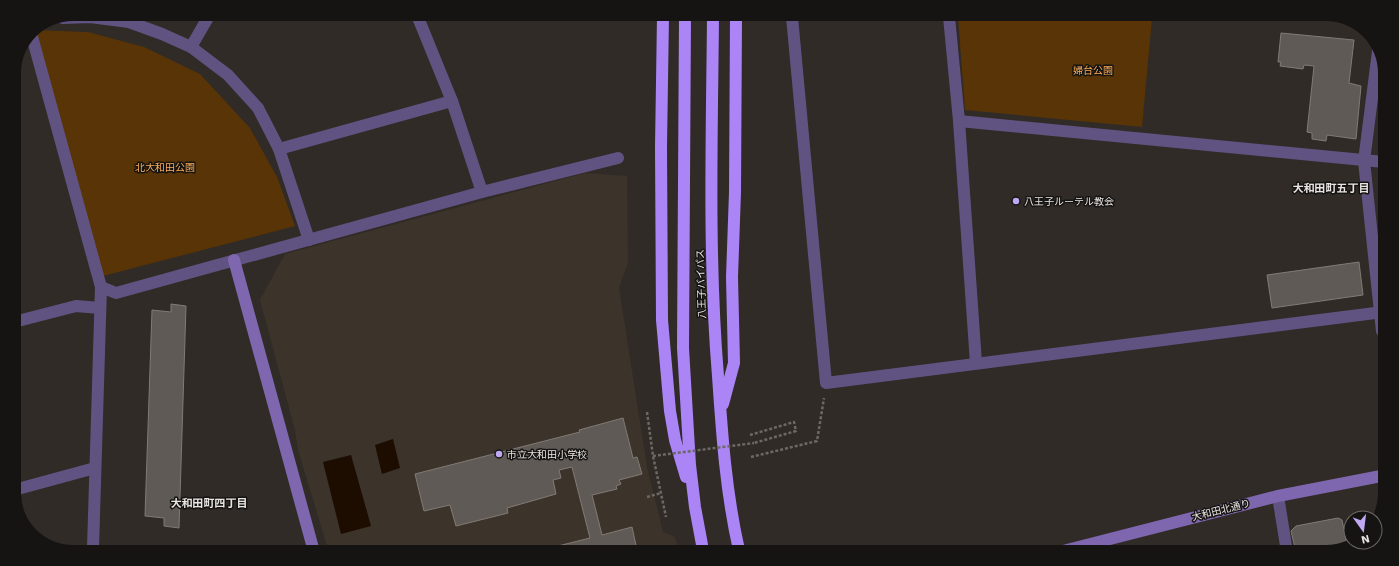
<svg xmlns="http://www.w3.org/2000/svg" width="1399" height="566" viewBox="0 0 1399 566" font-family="'Work Sans','Noto Sans JP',sans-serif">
<rect width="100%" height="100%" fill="#302b27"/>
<polygon fill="#3c332a" points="585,173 627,176 628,262 619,288 647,467 663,532 675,537 679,550 328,549 298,450 295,430 260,300 285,254"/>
<g fill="#583406">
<polygon points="958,17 1152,18 1142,127 965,110"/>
<polygon points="34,30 88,32 144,47 200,74 250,128 277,177 295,226 103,276"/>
</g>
<g fill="#1d0c00">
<polygon points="393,439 400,468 382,474 375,445"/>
<polygon points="351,455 371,526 341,534 323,462"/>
</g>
<g fill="#5f5a55" stroke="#817b76">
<polygon points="1281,33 1354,40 1349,83 1361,86 1356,139 1327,135 1326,141 1312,139 1312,133 1307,132 1314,66 1304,65 1303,69 1280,66 1281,62 1278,62"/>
<polygon points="1359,262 1363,295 1272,308 1267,275"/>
<polygon points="171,304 186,306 179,528 164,526 164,518 145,516 152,310 171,312"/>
<polygon points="623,418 633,458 637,457 642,474 619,480 621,484 616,486 617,489 592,495 602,535 632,527 637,550 546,549 590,538 572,467 559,470 561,478 553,480 556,494 507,508 508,513 456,526 450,505 424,511 415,474 580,432 579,430"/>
<polygon points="1338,518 1342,520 1347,545 1326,552 1296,552 1291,531 1296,526"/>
</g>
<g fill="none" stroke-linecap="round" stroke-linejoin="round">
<g stroke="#6c6864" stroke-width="2.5" stroke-dasharray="3 2" stroke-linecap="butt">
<polyline points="647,412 653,456 666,517"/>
<polyline points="750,435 794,422 796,431 754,443"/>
<polyline points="751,457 817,441 824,398"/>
<polyline points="647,497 661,493"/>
</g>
<g stroke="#615381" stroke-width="12">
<polyline points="417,15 452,101 482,192"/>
<polyline points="792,17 826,383 1383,312"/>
<polyline points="949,17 959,121 976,363"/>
<polyline points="63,18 90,17 129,22 162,34 191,47 228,75 258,108 279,149 309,240"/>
<polyline points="31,33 101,287 93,548"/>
<polyline points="191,47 210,14"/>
<polyline points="1378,51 1364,161 1382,331"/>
<polyline points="959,121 1384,162"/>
<polyline points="279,149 452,101"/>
<polyline points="101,287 116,293 482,192 618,158"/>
<polyline points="14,322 76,306 100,308"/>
<polyline points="14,490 95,468"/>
<polyline points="1278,496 1287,552"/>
</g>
<g stroke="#7f67b0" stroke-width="12">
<polyline points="234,260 313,548"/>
<polyline points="1063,551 1278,496 1381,476"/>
</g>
<g stroke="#ab84f6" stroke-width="12">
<polyline points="663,16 661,147 662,320 670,411 675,440 686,477"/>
<polyline points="685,16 683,348 690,465 695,507 703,550"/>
<path d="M713,16C712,136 708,256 718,376C722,435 726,493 739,550"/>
<polyline points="723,404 734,363 732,277 735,192 736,16"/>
</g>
<polyline stroke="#6c6864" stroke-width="2.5" stroke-dasharray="3 2" stroke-linecap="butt" points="653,456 754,443"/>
</g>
<g fill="#bfa8f4" stroke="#161412" stroke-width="1.5">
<circle cx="1016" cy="201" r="4"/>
<circle cx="499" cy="454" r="4"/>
</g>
<g text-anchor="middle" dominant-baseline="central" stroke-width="3" stroke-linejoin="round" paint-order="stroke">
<g font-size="10" fill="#fcad59" stroke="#161412">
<text x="1093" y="70">婦台公園</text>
<text x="165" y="167">北大和田公園</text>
</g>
<g font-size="10" fill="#e7e4e1" stroke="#161412" text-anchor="start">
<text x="1024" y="201">八王子ルーテル教会</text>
<text x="507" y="454">市立大和田小学校</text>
</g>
<g font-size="10" fill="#e7e4e1" stroke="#161412">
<text transform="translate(701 284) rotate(-92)">八王子バイパス</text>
<text transform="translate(1221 510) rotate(-14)">大和田北通り</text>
</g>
<g font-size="11" font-weight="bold" fill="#e7e4e1" stroke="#161412">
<text x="1331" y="188">大和田町五丁目</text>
<text x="209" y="503">大和田町四丁目</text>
</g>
</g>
<path d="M0 0H1399V566H0ZM73 21H1326A52 52 0 0 1 1378 73V493A52 52 0 0 1 1326 545H73A52 52 0 0 1 21 493V73A52 52 0 0 1 73 21Z" fill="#161412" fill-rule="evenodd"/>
<g transform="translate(1363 530) rotate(166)"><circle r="19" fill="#161412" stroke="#6a6765"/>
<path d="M0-3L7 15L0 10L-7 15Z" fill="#bfa8f4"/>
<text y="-6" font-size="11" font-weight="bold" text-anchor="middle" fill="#e7e4e1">N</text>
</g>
</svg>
